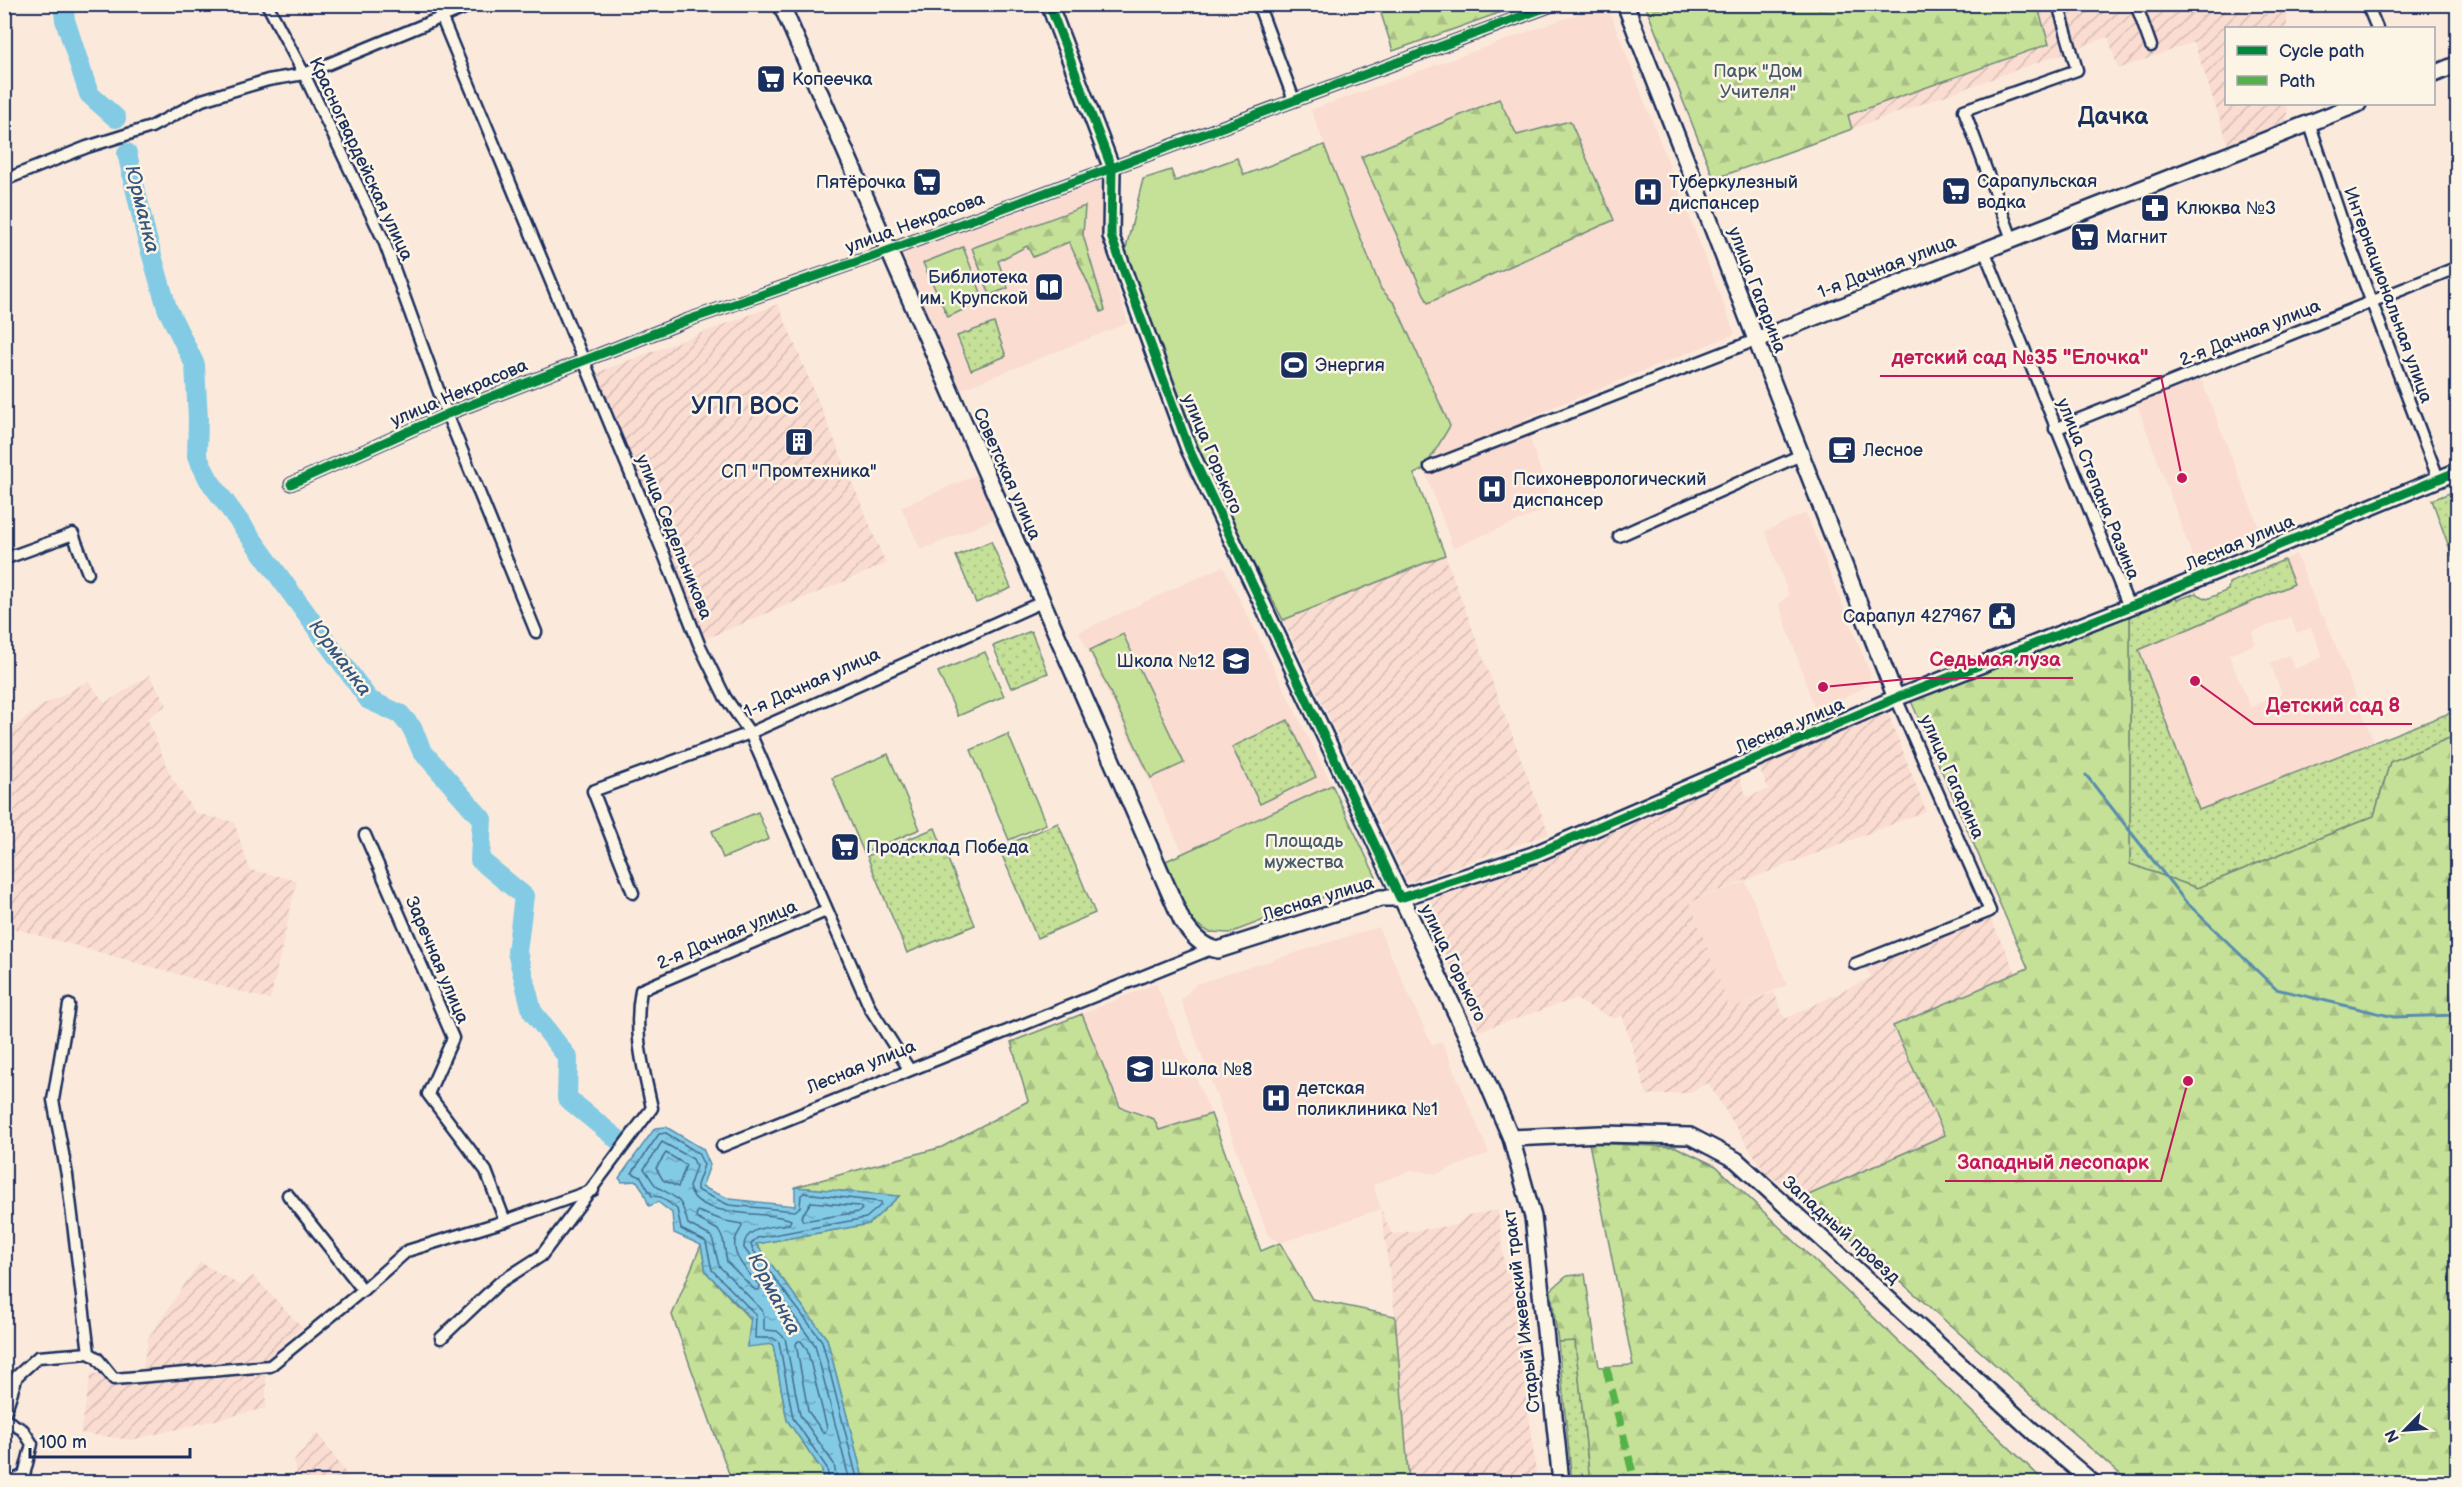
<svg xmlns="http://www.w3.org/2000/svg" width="2462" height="1487" viewBox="0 0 2462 1487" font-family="'Balsamiq Sans',sans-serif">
<defs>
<pattern id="industrial-furrows" width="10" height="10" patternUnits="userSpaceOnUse" patternTransform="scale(1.5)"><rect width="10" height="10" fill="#fadcd1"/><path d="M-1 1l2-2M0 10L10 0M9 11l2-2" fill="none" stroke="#d6bdb6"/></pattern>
<pattern id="grass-dots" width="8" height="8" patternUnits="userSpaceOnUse" patternTransform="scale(1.5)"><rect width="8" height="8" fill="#c5e097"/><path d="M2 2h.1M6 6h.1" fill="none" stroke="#a9c085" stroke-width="1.8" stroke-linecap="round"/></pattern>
<pattern id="forest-firs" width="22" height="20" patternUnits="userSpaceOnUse" patternTransform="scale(1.5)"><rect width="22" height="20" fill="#c5e097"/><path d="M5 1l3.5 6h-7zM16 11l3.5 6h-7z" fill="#a9c085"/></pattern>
<pattern id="water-ripples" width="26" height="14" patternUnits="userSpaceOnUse" patternTransform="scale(1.5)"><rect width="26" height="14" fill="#83cbe4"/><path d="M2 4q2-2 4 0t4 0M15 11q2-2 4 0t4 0" fill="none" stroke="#6aa5bc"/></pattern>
</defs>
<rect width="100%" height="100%" fill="#fbeadc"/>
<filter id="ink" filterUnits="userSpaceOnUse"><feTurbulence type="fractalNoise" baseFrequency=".0167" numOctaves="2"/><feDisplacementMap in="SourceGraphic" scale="12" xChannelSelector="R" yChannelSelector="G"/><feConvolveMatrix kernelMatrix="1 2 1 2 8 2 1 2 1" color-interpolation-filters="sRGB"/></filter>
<g filter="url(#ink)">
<g fill="#fadcd1" fill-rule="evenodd">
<polygon points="1602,5 1607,5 1735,334 1524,419 1552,507 1453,548 1424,469 1450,426 1395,304 1381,289 1311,110"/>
<polygon points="1101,181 1104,246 1128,323 960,390 903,254"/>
<polygon points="2201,379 2260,530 2193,558 2136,402"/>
<polygon points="976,475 995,519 921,550 901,507"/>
<polygon points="1806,513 1870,673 1869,685 1816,713 1779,604 1789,595 1765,531"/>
<path d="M2296,554L2320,614L2325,618L2374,742L2199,810L2139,650L2294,584L2284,560ZM2290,617L2297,633L2311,628L2323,657L2295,669L2289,655L2270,663L2282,694L2250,707L2229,655L2256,644L2252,632Z"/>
<polygon points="1223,566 1332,785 1183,853 1079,632"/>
<polygon points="1746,882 1787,985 1730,1009 1690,902"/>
<polygon points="1378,927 1432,1045 1442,1042 1489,1153 1437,1174 1412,1170 1373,1185 1381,1209 1280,1243 1268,1235 1181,1000 1196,984"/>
<polygon points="1156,983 1211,1114 1159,1130 1154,1119 1120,1107 1082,1014"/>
</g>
<g fill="url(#industrial-furrows)">
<polygon points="2037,5 2294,5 2287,7 2287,28 2226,28 2226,104 2287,104 2287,122 2228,144 2194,42 2118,69 2108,37 1852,129 1848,115 2048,44"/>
<polygon points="778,304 886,564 705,639 593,374"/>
<polygon points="1445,555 1549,834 1408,883 1283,620"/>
<polygon points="149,675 167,705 147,718 171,776 195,813 234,822 250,870 297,880 270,1000 5,926 11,885 4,868 5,734 40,707 88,681 105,703"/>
<polygon points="1888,713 1926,811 1690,902 1730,1009 1774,992 1785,1019 1871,977 1866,968 1990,918 2016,973 1893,1026 1945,1135 1804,1197 1765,1173 1708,1083 1688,1093 1647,1095 1622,1015 1614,1019 1575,999 1479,1031 1422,904 1587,840 1612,826 1738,775 1747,797 1769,789 1758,766"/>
<polygon points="1381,1209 1392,1234 1456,1225 1468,1215 1498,1210 1505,1272 1512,1275 1517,1313 1537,1482 1409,1482 1395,1316"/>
<polygon points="200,1262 241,1286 253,1276 302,1327 266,1359 266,1408 131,1440 80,1433 91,1374 142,1372 148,1338"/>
<polygon points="317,1432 352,1482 296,1482 294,1461"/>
</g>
<g fill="url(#grass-dots)" stroke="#70887a" stroke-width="1.5">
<polygon points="994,323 1006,356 971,370 957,336"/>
<polygon points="2457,490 2457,569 2432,500"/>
<polygon points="991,541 1011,588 976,603 956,556"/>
<polygon points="2284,560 2294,584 2139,650 2199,810 2457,710 2457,735 2390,762 2374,816 2197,888 2130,864 2130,616 2174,596 2177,600 2196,593 2207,599 2228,590 2229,583"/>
<polygon points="1031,631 1048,673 1011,688 993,646"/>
<polygon points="1288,720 1316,777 1260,804 1232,747"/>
<polygon points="1058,823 1095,913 1037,938 999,848"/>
<polygon points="935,828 975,925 907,953 867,856"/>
<polygon points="1575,1340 1590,1482 1572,1482 1558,1342"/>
</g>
<g fill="url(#forest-firs)" stroke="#70887a" stroke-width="1.5">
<polygon points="1378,4 1521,4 1521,5 1393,51"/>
<polygon points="1645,5 2037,5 2049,44 1848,115 1852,129 1714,179"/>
<polygon points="1499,99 1517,135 1570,121 1614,220 1428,303 1361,157"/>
<polygon points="1085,206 1083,235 1105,310 1101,312 1069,242 1033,257 1027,246 998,261 1008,288 990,295 972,248"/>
<polygon points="2130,616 2130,864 2197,888 2374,816 2390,762 2457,735 2457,1482 2129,1482 1804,1197 1945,1135 1893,1026 2028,968 1911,701"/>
<polygon points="1082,1014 1120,1107 1154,1119 1159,1130 1211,1114 1261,1251 1280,1243 1312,1299 1395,1316 1409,1482 864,1482 827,1339 756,1244 869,1224 899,1196 795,1187 942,1147 1028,1101 1011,1042"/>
<polygon points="1589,1143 1676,1147 1716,1166 2045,1482 1590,1482 1575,1341 1558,1342 1551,1290 1567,1276 1585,1274 1599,1367 1633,1365"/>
<polygon points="701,1245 706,1272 773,1344 787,1420 822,1470 824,1482 732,1482 672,1315"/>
</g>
<g fill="#c5e097" stroke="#70887a" stroke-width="1.5">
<polygon points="1324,145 1381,289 1395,304 1450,426 1424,469 1414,474 1445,555 1283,620 1213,486 1124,256 1143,179 1171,170 1175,181 1237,158 1244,175"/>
<polygon points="963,247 984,300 948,317 923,263"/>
<polygon points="1123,634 1184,763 1151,778 1090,650"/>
<polygon points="985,652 1004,696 958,716 938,672"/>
<polygon points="1008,734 1046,824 1009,840 971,750"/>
<polygon points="888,754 920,829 864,853 832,778"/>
<polygon points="1332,785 1376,877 1230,933 1209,932 1190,920 1166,861"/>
<polygon points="758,812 769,839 723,858 712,831"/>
</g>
<polygon fill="url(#water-ripples)" stroke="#598dae" stroke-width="1.5" points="666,1127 703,1149 710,1165 702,1187 730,1199 795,1206 795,1187 899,1196 869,1224 756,1244 827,1339 864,1482 824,1482 822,1470 787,1420 773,1344 747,1347 751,1318 706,1272 701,1245 674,1233 672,1213 658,1202 649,1206 643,1190 637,1181 622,1182 619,1178 655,1128"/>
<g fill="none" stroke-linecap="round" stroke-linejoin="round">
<g stroke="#456d94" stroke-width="1.5">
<polygon points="666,1153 686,1165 678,1187 663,1180 656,1168"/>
<polygon points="811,1202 859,1206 862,1209 859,1212 803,1221 801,1217"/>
<path d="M697,1211L725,1221L742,1224C742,1230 736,1234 735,1241C732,1258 750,1274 760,1286L759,1290H755L727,1262L723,1239L718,1230L696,1218Z"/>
<polygon points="798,1341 801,1341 807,1349 827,1428 825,1432 822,1431 808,1411 796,1344"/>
<polyline points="829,1482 827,1468 793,1418 779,1342 773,1338 755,1338 756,1315 712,1270 706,1242 681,1229 677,1209 661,1197 652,1196 641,1177 632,1173 659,1134 666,1133 698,1153 704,1165 697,1185 697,1190 729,1205 795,1211 800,1207 801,1195 804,1193 881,1202 881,1205 866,1218 757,1238 751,1244 753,1250 822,1341 858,1482"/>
<path d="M837,1482L834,1464L800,1415L785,1338L777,1331L764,1330V1317L762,1310L719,1266L712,1237L688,1224C682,1200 680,1199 659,1188C653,1185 649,1174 644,1169L662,1142L693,1159L696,1166L689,1187C696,1220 768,1210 791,1220L789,1224C773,1227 743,1226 744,1248L815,1345L850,1482"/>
</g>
<polyline stroke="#598dae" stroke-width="3" points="2086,775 2185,901 2276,989 2394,1017 2458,1015"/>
<g stroke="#83cbe4" stroke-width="20">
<polyline points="63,4 65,20 89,94 116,118"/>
<polyline points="127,153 146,235 167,308 195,365 198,419 197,456 209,480 369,700 400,714 412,728 422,751 482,819 480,860 524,896 517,952 532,1011 568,1058 567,1098 617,1139"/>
</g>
<g stroke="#1b2f5e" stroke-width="15">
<g id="street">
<polyline points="267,4 304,74 384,241 447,414 536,632"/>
<polyline points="436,4 663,552 699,644 725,697 750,733 870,1008 909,1069"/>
<polyline points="1258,4 1294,100"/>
<polyline points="2136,4 2151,46"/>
<polyline points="2367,4 2377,28"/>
<polyline points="2309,122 2349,242 2438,478"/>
<polyline points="4,180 87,147 151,127 202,100 268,80 304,74 474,4"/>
<polyline points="2012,239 1964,110 2077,70 2058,4"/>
<polyline points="1984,250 2129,607"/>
<polyline points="2055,429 2458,267"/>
<polyline points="1430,467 1756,340"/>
<polyline points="291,484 447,414 688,320 871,257 1555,4"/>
<polyline points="1619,536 1801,455"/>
<polyline points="4,559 73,534 88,573"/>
<polyline points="365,835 453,1038 428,1094 486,1171 505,1221"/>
<polyline points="633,893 593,791 750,733 1042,602"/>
<polyline points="1855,964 1990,911 1896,698"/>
<polyline points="69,1005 53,1100 67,1175 89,1353 97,1358 114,1379 270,1366 363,1290 407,1251 505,1221 593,1190"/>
<polyline points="722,1146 1211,949"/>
<polyline points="288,1195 363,1290"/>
<path d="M441,1338L499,1283L541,1256L652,1108C643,1067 633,1032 641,990L826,911"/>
<polyline points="4,1416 17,1376 38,1357 89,1353"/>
<polyline points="4,1419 23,1430 32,1444 24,1475 9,1482"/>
</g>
</g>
<g stroke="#1b2f5e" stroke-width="20">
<g id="secondary">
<path d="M781,4L1182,921C1191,934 1201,947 1218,950L1381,898H1400L1533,855L1896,698L2144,601L2458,471"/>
<polyline points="1049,4 1112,169 1111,236 1189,449 1473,1049 1511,1138 1533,1217 1561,1482"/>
<polyline points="1625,4 1896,698"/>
<polyline points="2434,74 2458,64"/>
<polyline points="1756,340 2358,104"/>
<polyline points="1511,1138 1601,1134 1690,1136 1736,1160 2037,1435 2092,1482"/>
</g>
</g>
<use href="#street" stroke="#fcf5e5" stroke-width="10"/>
<use href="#secondary" stroke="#fcf5e5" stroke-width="15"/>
<polyline stroke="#55b248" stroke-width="8" stroke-dasharray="15 8" stroke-linecap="butt" points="1606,1367 1635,1482"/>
<g stroke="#fcf5e5" stroke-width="13">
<g id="cycleway">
<polyline points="1049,4 1112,169 1111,236 1189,449 1400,898 1533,855 1896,698 2144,601 2458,471"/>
<polyline points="291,484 447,414 688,320 871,257 1555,4"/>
</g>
</g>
<use href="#cycleway" stroke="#00873e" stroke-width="9"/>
</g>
</g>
<defs>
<g id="supermarket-square" transform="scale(1.5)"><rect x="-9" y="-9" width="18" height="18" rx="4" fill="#1b2f5e" stroke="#fcf5e5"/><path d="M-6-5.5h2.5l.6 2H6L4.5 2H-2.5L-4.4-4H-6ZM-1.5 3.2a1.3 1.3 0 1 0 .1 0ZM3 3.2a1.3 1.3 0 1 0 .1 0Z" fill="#fff"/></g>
<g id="hospital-square" transform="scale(1.5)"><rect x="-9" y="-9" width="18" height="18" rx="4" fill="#1b2f5e" stroke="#fcf5e5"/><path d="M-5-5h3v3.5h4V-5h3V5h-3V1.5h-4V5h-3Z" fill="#fff"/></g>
<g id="pharmacy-square" transform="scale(1.5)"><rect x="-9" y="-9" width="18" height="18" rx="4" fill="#1b2f5e" stroke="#fcf5e5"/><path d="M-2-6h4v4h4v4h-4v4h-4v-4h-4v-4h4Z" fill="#fff"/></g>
<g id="library-square" transform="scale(1.5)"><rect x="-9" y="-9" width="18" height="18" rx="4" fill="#1b2f5e" stroke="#fcf5e5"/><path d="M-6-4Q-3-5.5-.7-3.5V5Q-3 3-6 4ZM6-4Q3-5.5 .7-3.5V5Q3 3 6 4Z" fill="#fff"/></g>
<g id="stadium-square" transform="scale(1.5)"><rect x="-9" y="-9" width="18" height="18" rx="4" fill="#1b2f5e" stroke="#fcf5e5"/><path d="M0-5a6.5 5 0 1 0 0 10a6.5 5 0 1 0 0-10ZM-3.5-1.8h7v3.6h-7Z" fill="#fff"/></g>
<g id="building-square" transform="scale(1.5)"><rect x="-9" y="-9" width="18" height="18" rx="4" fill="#1b2f5e" stroke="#fcf5e5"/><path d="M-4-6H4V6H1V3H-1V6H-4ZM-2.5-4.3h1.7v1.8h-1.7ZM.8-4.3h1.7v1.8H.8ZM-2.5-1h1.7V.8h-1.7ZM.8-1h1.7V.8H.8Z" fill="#fff"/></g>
<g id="cafe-square" transform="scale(1.5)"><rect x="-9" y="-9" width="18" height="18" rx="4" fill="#1b2f5e" stroke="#fcf5e5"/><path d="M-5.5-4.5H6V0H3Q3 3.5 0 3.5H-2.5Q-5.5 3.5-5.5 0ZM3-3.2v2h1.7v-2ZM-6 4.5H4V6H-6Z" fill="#fff"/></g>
<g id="civic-square" transform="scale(1.5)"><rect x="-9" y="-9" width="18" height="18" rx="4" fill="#1b2f5e" stroke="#fcf5e5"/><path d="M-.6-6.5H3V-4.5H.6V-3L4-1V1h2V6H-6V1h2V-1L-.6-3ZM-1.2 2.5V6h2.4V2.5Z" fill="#fff"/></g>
<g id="school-square" transform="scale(1.5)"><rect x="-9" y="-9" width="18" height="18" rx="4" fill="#1b2f5e" stroke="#fcf5e5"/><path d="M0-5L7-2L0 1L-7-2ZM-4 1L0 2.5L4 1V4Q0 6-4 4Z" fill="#fff"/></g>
</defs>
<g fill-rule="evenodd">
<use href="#supermarket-square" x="771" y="79"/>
<use href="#supermarket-square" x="927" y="182"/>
<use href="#supermarket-square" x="1956" y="191"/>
<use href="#hospital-square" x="1648" y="192"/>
<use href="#pharmacy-square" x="2155" y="208"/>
<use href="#supermarket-square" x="2085" y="237"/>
<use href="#library-square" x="1049" y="287"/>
<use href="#stadium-square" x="1294" y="365"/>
<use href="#building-square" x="799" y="442"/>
<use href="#cafe-square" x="1842" y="450"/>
<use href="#hospital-square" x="1492" y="489"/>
<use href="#civic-square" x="2002" y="616"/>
<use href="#school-square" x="1236" y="661"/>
<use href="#supermarket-square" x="845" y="847"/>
<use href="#school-square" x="1140" y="1069"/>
<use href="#hospital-square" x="1276" y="1098"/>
</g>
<g text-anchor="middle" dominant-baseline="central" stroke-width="5" stroke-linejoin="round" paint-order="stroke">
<g font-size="18" fill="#465b6c" stroke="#fcf5e5">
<text x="1758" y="71">Парк "Дом<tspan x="1758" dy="21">Учителя"</tspan></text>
<text x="1304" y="841">Площадь<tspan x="1304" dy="21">мужества</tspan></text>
</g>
<g font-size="18" fill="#1b2f5e" stroke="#fcf5e5" text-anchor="start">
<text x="792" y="79">Копеечка</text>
<text x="1977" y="181">Сарапульская<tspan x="1977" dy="21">водка</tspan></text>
<text x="906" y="182" text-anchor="end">Пятёрочка</text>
<text x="1669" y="182">Туберкулезный<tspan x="1669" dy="21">диспансер</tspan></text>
<text x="2176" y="208">Клюква №3</text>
<text x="2106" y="237">Магнит</text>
<text x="1028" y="277" text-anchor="end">Библиотека<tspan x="1028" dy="21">им. Крупской</tspan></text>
<text x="1315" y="365">Энергия</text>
<text x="1863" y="450">Лесное</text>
<text x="799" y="471" text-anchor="middle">СП "Промтехника"</text>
<text x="1513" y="479">Психоневрологический<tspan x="1513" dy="21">диспансер</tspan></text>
<text x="1981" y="616" text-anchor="end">Сарапул 427967</text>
<text x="1215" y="661" text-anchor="end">Школа №12</text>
<text x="866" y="847">Продсклад Победа</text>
<text x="1161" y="1069">Школа №8</text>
<text x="1297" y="1088">детская<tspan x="1297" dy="21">поликлиника №1</tspan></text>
</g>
<g font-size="18" fill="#1b2f5e" stroke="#fcf5e5">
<text transform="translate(361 159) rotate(65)">Красногвардейская улица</text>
<text transform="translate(915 223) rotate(-20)">улица Некрасова</text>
<text transform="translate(1887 267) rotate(-21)">1-я Дачная улица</text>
<text transform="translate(1757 290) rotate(69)">улица Гагарина</text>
<text transform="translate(2388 295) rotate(70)">Интернациональная улица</text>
<text transform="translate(2250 333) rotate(-22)">2-я Дачная улица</text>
<text transform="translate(459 393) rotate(-23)">улица Некрасова</text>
<text transform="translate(1212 454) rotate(67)">улица Горького</text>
<text transform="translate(1007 474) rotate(66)">Советская улица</text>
<text transform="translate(2098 489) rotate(68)">улица Степана Разина</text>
<text transform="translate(674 537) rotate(68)">улица Седельникова</text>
<text transform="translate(2240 543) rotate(-23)">Лесная улица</text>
<text transform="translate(812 683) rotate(-24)">1-я Дачная улица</text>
<text transform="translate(1790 726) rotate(-23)">Лесная улица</text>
<text transform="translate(1952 777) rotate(66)">улица Гагарина</text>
<text transform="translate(1318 899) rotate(-17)">Лесная улица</text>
<text transform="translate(727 935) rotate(-23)">2-я Дачная улица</text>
<text transform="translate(437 960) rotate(67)">Заречная улица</text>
<text transform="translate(1453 963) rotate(64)">улица Горького</text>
<text transform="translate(861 1067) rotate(-22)">Лесная улица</text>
<text transform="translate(1841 1230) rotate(42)">Западный проезд</text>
<text transform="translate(1522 1311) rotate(-97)">Старый Ижевский тракт</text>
</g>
<g font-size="20" font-style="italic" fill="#355680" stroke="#fcf5e5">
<text transform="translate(142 209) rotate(76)">Юрманка</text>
<text transform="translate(340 658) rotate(53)">Юрманка</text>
<text transform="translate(774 1294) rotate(62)">Юрманка</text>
</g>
<g font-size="24" font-weight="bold" fill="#1b2f5e" stroke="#fcf5e5">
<text x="2113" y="116">Дачка</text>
<text x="745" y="406">УПП ВОС</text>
</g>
</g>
<path fill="none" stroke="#c2185b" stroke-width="2" d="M2182 478L2161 376H1880M1823 687L1918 678H2073M2195 681L2254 724H2412M2188 1081L2161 1181H1945"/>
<g fill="#c2185b" stroke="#fcf5e5" stroke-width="2">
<circle cx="2182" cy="478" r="6"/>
<circle cx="1823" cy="687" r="6"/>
<circle cx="2195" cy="681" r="6"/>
<circle cx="2188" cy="1081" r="6"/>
</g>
<g font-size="20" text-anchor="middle" font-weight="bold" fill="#c2185b" stroke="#fcf5e5" stroke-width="5" stroke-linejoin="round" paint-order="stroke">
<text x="2020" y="364">детский сад №35 "Елочка"</text>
<text x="1995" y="666">Седьмая луза</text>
<text x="2333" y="712">Детский сад 8</text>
<text x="2053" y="1169">Западный лесопарк</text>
</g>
<rect width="2462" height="1487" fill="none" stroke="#fcf5e5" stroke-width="24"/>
<rect x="12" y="12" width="2438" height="1463" fill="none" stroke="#1b2f5e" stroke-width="2" filter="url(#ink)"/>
<rect x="2225" y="27" width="210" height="78" fill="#fcf5e5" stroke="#a2a6af" stroke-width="1.5"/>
<rect x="2237" y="46" width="30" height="9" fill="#00873e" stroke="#a2a6af" stroke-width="1.5"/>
<text x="2279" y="57" font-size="18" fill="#1b2f5e">Cycle path</text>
<rect x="2237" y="76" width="30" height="9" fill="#55b248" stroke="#a2a6af" stroke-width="1.5"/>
<text x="2279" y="87" font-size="18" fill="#1b2f5e">Path</text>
<g transform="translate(2405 1430) rotate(245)" stroke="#fcf5e5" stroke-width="4.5" paint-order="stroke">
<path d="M0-4.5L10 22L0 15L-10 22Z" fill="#1b2f5e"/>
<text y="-9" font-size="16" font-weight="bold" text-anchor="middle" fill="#1b2f5e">N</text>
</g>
<path d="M30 1448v9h160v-9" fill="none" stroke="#1b2f5e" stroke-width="3"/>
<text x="39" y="1448" font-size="18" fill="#1b2f5e" stroke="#fcf5e5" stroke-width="4.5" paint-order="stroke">100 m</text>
</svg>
